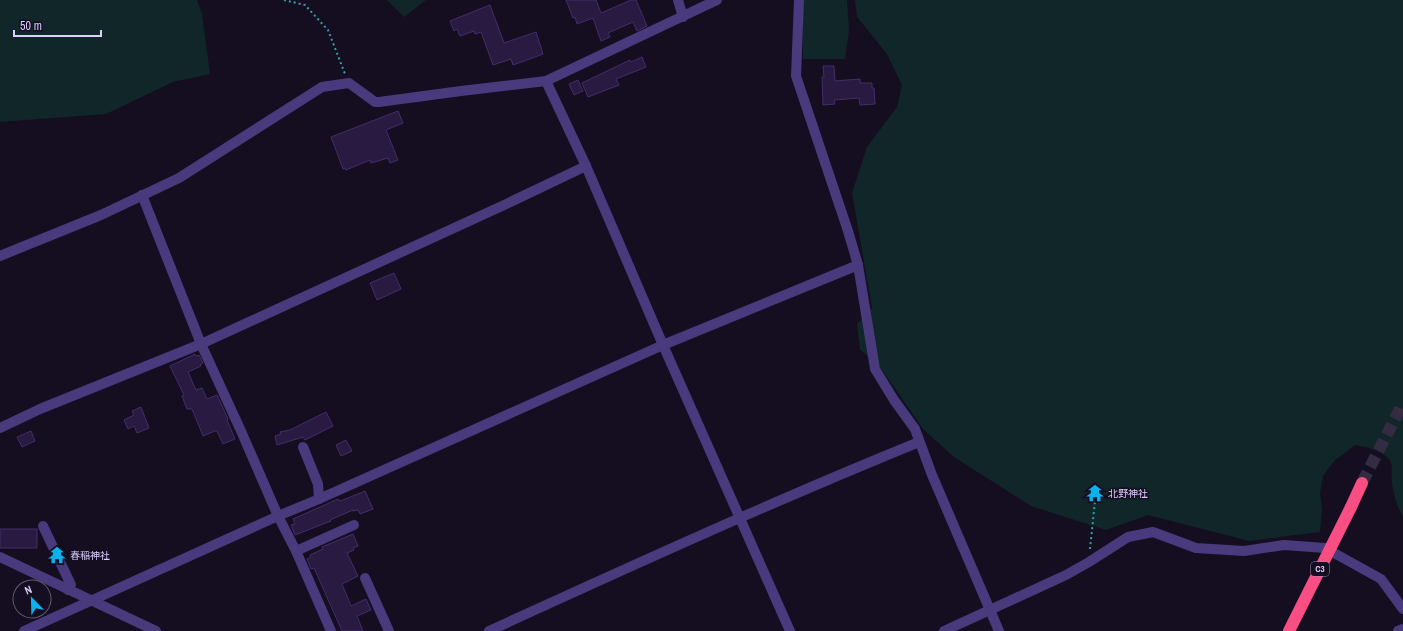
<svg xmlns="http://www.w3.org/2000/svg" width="1403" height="631" viewBox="0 0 1403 631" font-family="'Archivo Narrow','Noto Sans JP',sans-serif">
<rect width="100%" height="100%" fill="#140e20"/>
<g fill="#112629">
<polygon points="0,0 197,0 202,14 210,74 173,82 106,114 0,122"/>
<polygon points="387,0 426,0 404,17"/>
<polygon points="803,0 847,0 849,31 845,59 803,59"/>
<path d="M855,0H1403V517C1397,507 1394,496 1392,484C1390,475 1395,464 1387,457C1378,449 1366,447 1355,445L1334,461L1323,476L1320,493L1322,510L1320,532L1249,541L1148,515L1106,530L1031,506L954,457L923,429L878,364L860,350L857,324L872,308L852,193L867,147L897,107L902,85L887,54L857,17Z"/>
</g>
<g fill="#281a40" stroke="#442d6b">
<polygon points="566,0 596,0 601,13 631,0 636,0 647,26 637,31 633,22 608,33 610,37 601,41 593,18 577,24 575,17 573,18"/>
<polygon points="490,5 504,43 536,32 543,54 513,65 511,59 493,65 481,32 475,34 474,31 460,36 457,29 454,31 450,21"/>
<polygon points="642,57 646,67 616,79 619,85 588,97 582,83 630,60 631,62"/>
<polygon points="823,66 834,66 835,81 860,79 860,83 872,83 872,88 874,88 875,104 860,105 859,98 834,100 835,104 823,105 822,77 824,77"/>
<polygon points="578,80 583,91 574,95 569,84"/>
<polygon points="398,111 403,123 386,130 398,160 390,163 388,158 371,163 370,160 346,170 345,168 343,169 331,137"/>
<polygon points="394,273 401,289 377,300 370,283"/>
<polygon points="195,354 196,356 199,355 203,363 200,365 201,366 188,372 196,390 202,388 207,399 217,395 228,419 227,420 235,439 223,444 217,431 215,431 203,436 192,409 187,409 182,396 184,395 170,366"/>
<polygon points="141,407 149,428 137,433 134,426 128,429 124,420 134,415 132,411"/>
<polygon points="326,412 333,426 305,440 303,437 277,445 275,436 281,434 280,432 290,430"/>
<polygon points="31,431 35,441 22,447 17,437"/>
<polygon points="346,440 352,451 341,456 336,445"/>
<polygon points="1090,488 1101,489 1100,498 1089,497"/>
<polygon points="365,491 373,509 360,514 358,510 353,511 353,510 330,520 331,521 295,535 291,525 295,524 293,519 338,499 339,501 343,500"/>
<rect x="0" y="529" width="37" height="19"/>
<polygon points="353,534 358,546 353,548 354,550 347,553 358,576 342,584 351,606 366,599 371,610 357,616 363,631 342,631 314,568 311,569 307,559 311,557 310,555 323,549 322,547"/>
</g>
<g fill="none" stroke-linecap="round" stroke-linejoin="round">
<polyline stroke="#322b41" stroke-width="12" stroke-dasharray="12 6" stroke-linecap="butt" points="1362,483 1403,403"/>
<g stroke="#33a0ac" stroke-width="2" stroke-dasharray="2 3" stroke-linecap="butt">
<polyline points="284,0 305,5 328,30 345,74"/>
<polyline points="1090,549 1095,501"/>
</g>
<g stroke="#483a7d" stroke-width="10">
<polyline points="678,0 683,17"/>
<polyline points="799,0 796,76 848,231 858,265 875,369 894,400 915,429 932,475 999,631"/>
<polyline points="546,81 586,166 663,345 790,631"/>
<polyline points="142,195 201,344 241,431 278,516 296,551 331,631"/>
<polyline points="0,256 101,215 179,178 322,87 349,83 375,102 379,102 461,91 546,81 717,0"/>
<polyline points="0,428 40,409 201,344 502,206 586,166"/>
<polyline points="303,447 318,484 319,499"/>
<polyline points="43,526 71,585 68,590"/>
<polyline points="296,551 354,525"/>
<polyline points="0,557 156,631"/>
<polyline points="365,578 389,631"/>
<polyline points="24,631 278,516 319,499 663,345 858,265"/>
<path d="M489,631C631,566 774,501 919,442"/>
<polyline points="944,631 1066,575 1089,562 1128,537 1153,532 1196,548 1244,551 1284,545 1325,548 1381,579 1403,609"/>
<polyline points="1398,631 1403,629"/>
</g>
<polyline stroke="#f84e84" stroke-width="12" points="1351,507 1362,483"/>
<polyline stroke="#f84e84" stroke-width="12" points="1289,631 1351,507"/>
</g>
<defs>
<g id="temple-bare" transform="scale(1.38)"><path d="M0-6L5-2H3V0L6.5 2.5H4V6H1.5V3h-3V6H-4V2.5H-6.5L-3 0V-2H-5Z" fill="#0ab1ed" stroke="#140e20" stroke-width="2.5" paint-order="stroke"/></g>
</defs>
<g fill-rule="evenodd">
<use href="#temple-bare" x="1095" y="493"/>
<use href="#temple-bare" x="57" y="555"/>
</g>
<g text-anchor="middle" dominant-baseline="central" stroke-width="3" stroke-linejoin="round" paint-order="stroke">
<rect fill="#140e20" stroke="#9f94bb" stroke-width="1" x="1311" y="562" width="18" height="14" rx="3"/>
<g font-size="9" font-weight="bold" fill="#dbcefd">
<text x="1320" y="569">C3</text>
</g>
<g font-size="10" fill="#dbcefd" stroke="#140e20" text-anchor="start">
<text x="1108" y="493">北野神社</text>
<text x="70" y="555">春稲神社</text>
</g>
</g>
<g transform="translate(32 599) rotate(337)"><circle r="19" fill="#140e20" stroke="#645b78"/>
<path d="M0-3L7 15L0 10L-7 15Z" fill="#0ab1ed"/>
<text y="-6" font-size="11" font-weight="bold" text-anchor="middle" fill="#dbcefd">N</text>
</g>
<path d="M14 30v6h87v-6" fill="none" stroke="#dbcefd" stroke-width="2"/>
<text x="20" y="30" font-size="12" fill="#dbcefd" stroke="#140e20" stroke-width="3" paint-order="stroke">50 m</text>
</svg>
